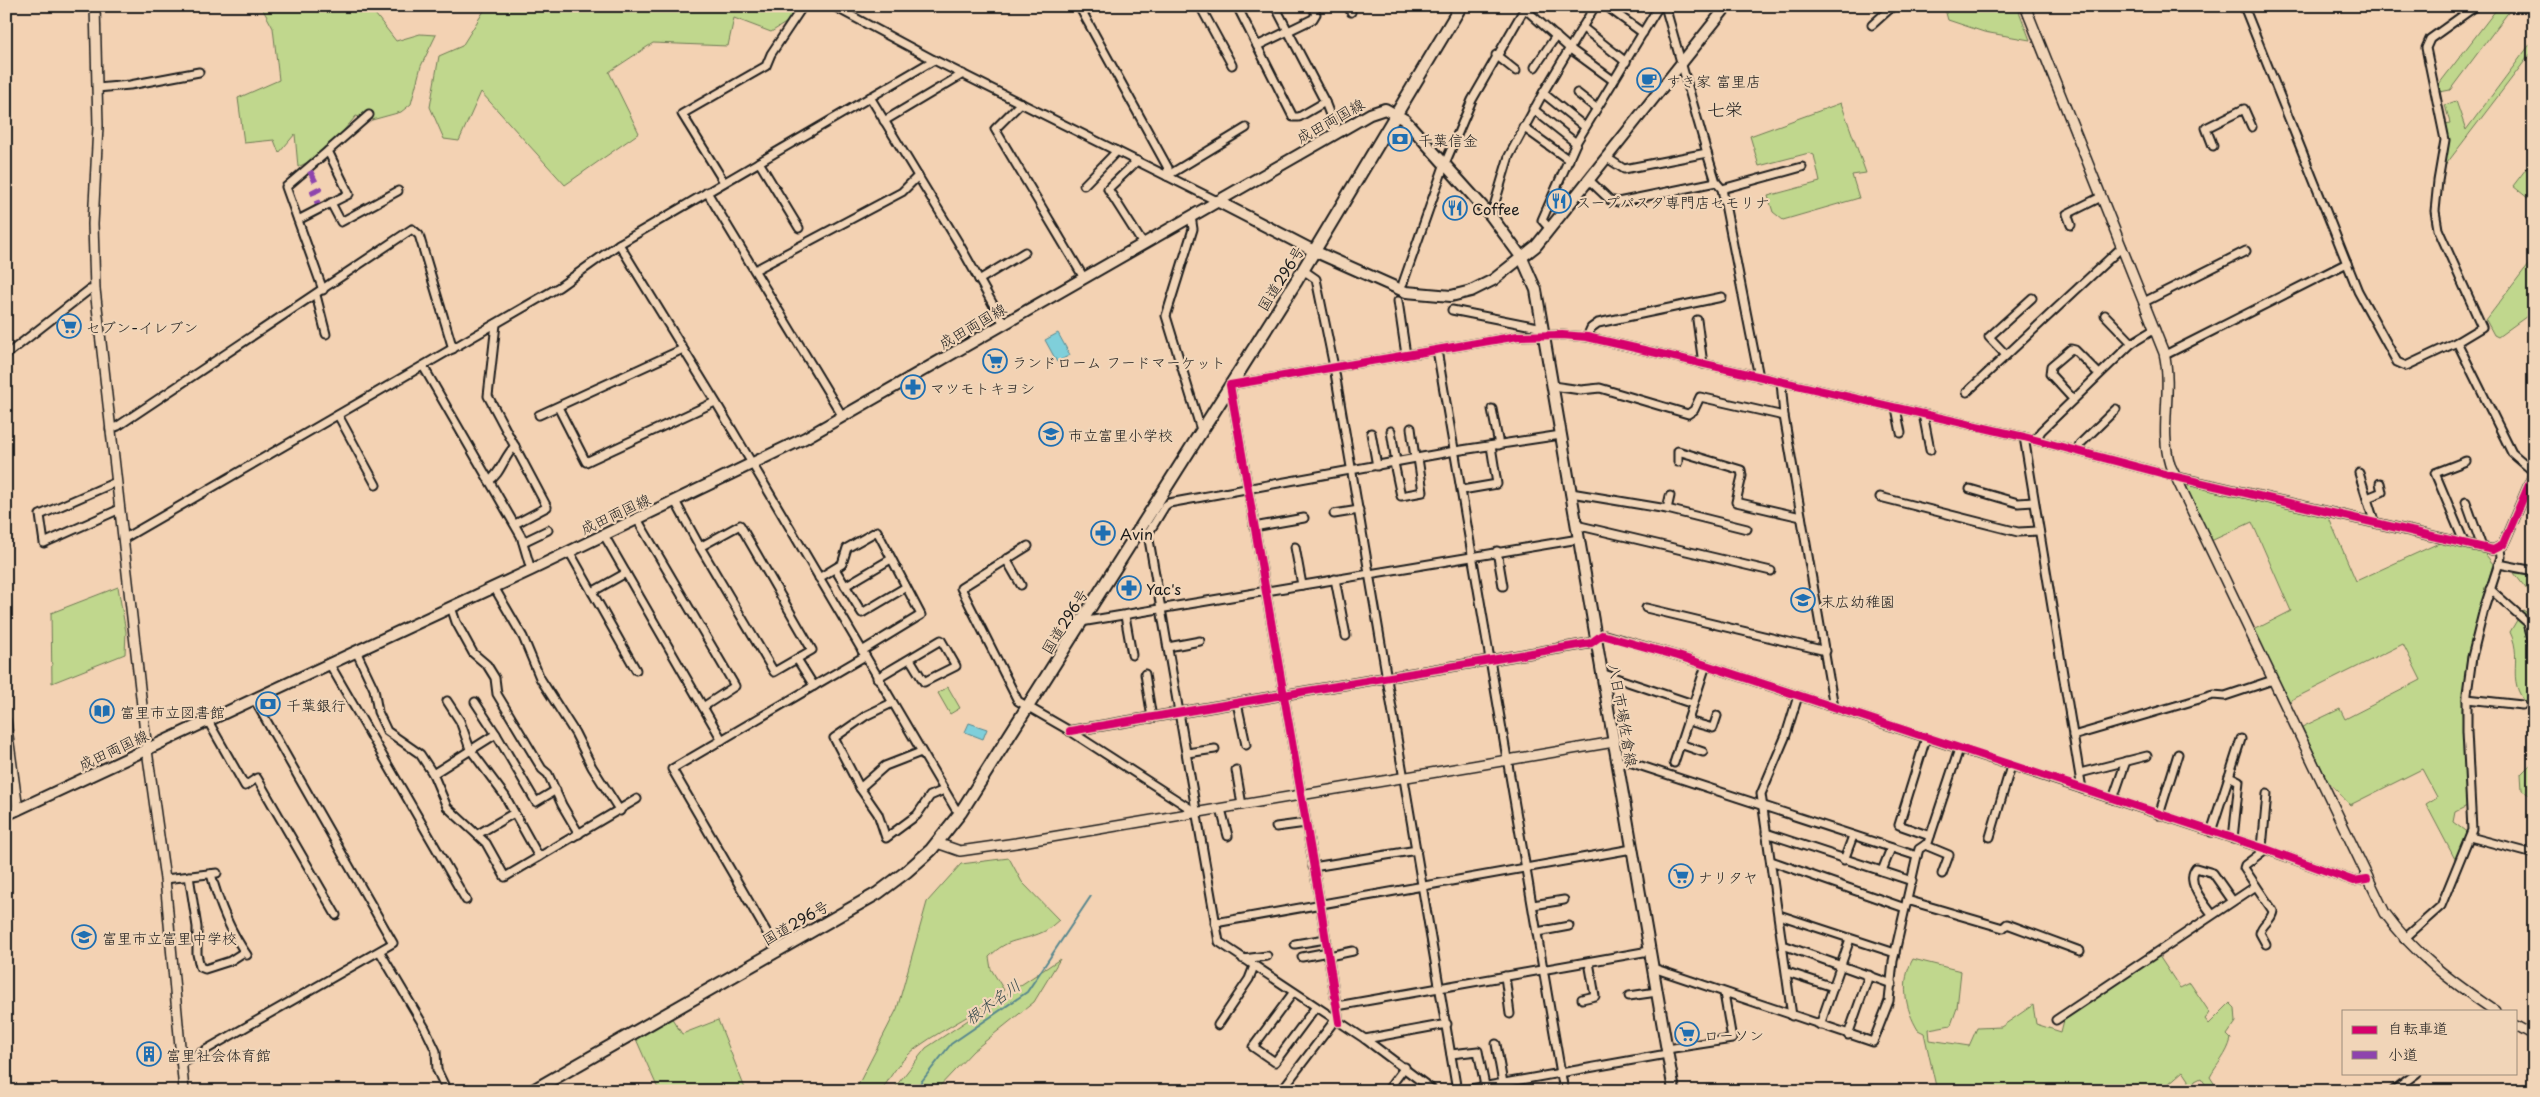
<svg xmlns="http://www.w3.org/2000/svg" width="2540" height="1097" viewBox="0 0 2540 1097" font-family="'Playpen Sans','Klee One',sans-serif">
<rect width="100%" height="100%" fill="#f3d2b3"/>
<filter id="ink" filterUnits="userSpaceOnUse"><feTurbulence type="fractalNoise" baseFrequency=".02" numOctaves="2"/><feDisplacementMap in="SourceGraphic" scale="10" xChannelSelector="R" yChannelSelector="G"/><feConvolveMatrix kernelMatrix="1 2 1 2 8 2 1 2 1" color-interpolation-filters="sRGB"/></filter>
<g filter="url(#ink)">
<g fill="#c0d78d" stroke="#6e7a54">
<path d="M261,6H369L396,41L420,34L436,35L421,66L411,104L401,112L372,120L356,116C339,136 322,157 298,167L295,134L279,153L274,140L244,143L238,98L279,80L273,28Z"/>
<polygon points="487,6 794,6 797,16 771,32 734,18 728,46 653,43 609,72 639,133 565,185 481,92 459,141 444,139 430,107 439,56 462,46"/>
<polygon points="1944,6 2017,6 2030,40 1984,32 1948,20"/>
<polygon points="2499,6 2513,6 2450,90 2440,92 2439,84"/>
<polygon points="2534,39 2534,49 2444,167 2448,139 2445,124 2450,123 2445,105 2456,101 2466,130"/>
<polygon points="1841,103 1866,173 1852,175 1859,198 1783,220 1773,212 1768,196 1820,182 1814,155 1809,153 1759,166 1750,136"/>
<polygon points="2529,165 2534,168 2534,203 2513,186"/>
<polygon points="2534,257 2534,311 2498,337 2494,335 2486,320"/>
<polygon points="2190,484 2328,516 2356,581 2439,543 2483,551 2493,564 2467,657 2462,711 2469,805 2455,812 2453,822 2468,833 2457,863 2426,804 2437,797 2422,769 2350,805 2327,780 2302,727 2340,709 2345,719 2421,680 2403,644 2289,701 2254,630 2291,611 2252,522 2211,541 2187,488"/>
<polygon points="2514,573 2534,575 2534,599"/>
<polygon points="118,587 126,632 125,654 52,683 51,613"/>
<path d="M2523,610L2534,617V711C2501,682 2525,663 2510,632Z"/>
<polygon points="948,687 960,708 950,714 938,693"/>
<polygon points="2534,761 2534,797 2522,790 2521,774"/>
<path d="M1009,858L1022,882L1059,920C1054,924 1048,930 1043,932C1019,943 1010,936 989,957L991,969L1004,990C978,1014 947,1026 919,1046C903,1057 891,1074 882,1091H855L897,1009L927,902L961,864Z"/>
<path d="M2159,956L2180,988L2190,983L2210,1013L2205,1019L2209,1024L2230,1003L2235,1008L2236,1022L2227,1035L2231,1039C2227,1055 2217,1064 2210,1077L2219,1091H2210L2201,1078L2195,1081L2193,1086L2196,1091H2191L2188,1087L2189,1080L2183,1071L2160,1091H1937L1924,1033L1918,1030C1905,1009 1900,981 1913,959L1961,971L1957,1008L1951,1025L1929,1029L1930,1040L1969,1046L1977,1028L2001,1027L2033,1005L2036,1024L2061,1032L2064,1020Z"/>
<polygon points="1060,959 1034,1002 973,1051 935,1091 892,1091 926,1048"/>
<polygon points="671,1017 682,1034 718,1020 746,1091 659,1091 636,1039"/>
</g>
<g fill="#7fcfda" stroke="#57878e">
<polygon points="1058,333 1070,355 1057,362 1045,340"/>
<polygon points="969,723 987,729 983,739 965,732"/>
</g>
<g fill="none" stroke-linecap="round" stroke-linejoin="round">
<polyline stroke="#57878e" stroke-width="2" points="914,1091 951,1044 1027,992 1091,896"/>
<g stroke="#1c1c1c" stroke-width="11">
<g id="minor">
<polyline points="833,6 934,60 1217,201"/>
<polyline points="1079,6 1168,168 1167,176"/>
<polyline points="1200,6 1232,65"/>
<polyline points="1237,6 1293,117 1299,117 1325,102"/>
<polyline points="1275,6 1325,102 1337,133"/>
<polyline points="1348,6 1351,12"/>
<polyline points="1606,6 1643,33"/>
<polyline points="1665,6 1707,153 1716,182 1722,189 1759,377"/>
<polyline points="2247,6 2245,9 2358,291 2397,362 2406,366 2457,342 2482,327 2438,229 2435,211 2438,181 2445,140 2426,48 2430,39 2476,6"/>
<polyline points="1524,8 1569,48 1614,81"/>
<polyline points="1872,25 1893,6"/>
<polyline points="1582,27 1626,62"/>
<polyline points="1257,46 1313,19 1316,14 1312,6"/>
<polyline points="1496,55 1516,71"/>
<polyline points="1535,67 1556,36"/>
<polyline points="97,88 130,85 199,72"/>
<polyline points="1543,93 1585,127"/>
<polyline points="1577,93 1596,108"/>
<polyline points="870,97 958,242 1004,324"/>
<polyline points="1021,103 995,129 1084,278"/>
<polyline points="1533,109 1576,143"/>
<polyline points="369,115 328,151 349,194 331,203 341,222 398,191"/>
<polyline points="884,121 963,74"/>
<polyline points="1523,127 1569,160"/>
<polyline points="2213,146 2206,128 2244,109 2252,127"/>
<polyline points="1607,158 1624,169 1707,153"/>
<polyline points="1137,161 1108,189 1143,244"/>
<polyline points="759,162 799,228"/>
<polyline points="1167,176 1246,128"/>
<polyline points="1589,180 1610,200 1618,202 1716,182"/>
<polyline points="724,182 682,114 766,66 771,54 803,6"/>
<polyline points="1084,185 1117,151"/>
<polyline points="1722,189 1802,167"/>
<polyline points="707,192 843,417"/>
<polyline points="1191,216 1193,229 1166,316 1201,430"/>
<polyline points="1491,216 1509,156 1543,93 1595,6"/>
<polyline points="298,220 331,203"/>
<polyline points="2071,225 2067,214 2101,197"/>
<polyline points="1550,229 1542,220 1576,143 1659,6"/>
<polyline points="619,244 717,404 955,808 961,812"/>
<polyline points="755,270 902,192 918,176"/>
<polyline points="1303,270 1316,279 1334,367 1457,1091"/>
<polyline points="979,280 1025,252"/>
<polyline points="1403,283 1444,166 1472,100 1526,6"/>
<polyline points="323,290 286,187 328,151"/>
<polyline points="316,295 326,334"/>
<polyline points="1398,301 1406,355"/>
<polyline points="2144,302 2246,251"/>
<polyline points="1452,310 1538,327"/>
<polyline points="2105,315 2132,343"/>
<polyline points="1697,320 1703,364"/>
<polyline points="496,324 488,396 547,507 515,524"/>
<polyline points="1587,337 1591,328 1598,323 1722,297"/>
<polyline points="2457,342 2512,453 2534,472"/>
<polyline points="1437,350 1564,1091"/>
<polyline points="6,355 89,290 95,289"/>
<polyline points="2006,355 1989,337 2032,298"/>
<polyline points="2165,355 2347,263"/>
<polyline points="423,366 521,536 531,570"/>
<polyline points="1781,382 1784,416 1834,707"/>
<polyline points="1553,386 1581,390 1600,388 1688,414 1694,410 1700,397 1784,416"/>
<polyline points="1967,392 2122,247"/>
<polyline points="2073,399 2050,374 2051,366 2071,349 2075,350 2099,374"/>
<polyline points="558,407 586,462 715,402"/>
<polyline points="1896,408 1901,433"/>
<polyline points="1492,409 1499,445"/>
<polyline points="1923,414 1930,450"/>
<polyline points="338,415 376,485"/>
<polyline points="539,415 683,349"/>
<polyline points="1411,428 1415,458"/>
<polyline points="110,429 118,426 412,229 419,235 453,349"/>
<polyline points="1391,431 1396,462"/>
<polyline points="1371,433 1377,466"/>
<polyline points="2024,437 2082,789"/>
<polyline points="2036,440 2041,431 2132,343 2155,329"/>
<polyline points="2077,451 2080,444 2116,409"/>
<polyline points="1678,462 1678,451 1741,470 1742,476 1736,502 1801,517"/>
<polyline points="1394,463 1401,496 1423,492 1418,458"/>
<polyline points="2359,473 2374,521"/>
<path d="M489,481C501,474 504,456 515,446"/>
<polyline points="116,482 40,515 44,543 120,509"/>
<polyline points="1970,489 2018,503 2034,502"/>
<polyline points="1462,490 1497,484 1491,446"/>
<polyline points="1571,493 1667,509 1747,529"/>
<polyline points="1880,497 2018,532 2039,531"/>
<polyline points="2367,498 2382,492 2380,483"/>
<polyline points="675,501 700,547 774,672 812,650 740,525 700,547"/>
<polyline points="2466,502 2482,547"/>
<polyline points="1667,509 1670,496"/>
<polyline points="1334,514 1359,510"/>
<polyline points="637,519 735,686 703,707"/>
<polyline points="1576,525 1771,571"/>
<polyline points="1254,527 1304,518"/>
<polyline points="604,535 722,740"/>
<polyline points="123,539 559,287 619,244 934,60"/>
<polyline points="523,542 548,530"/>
<polyline points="2464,542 2435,473 2466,461"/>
<polyline points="1028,546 961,588 1018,701 1070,731 1197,813"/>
<polyline points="1295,547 1302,585"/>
<polyline points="569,551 636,670"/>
<polyline points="1497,551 1503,586"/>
<polyline points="1006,559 1021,585"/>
<polyline points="2499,564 2534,571"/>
<polyline points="835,569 862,613 906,587"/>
<polyline points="819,578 842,564 847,548 877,531 921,615 862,651"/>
<polyline points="1335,579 1346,636"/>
<polyline points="845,586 891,559"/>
<polyline points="494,587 523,637 540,678 575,733 592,767 620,811"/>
<polyline points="2490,589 2528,623 2534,647"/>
<polyline points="592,592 626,573"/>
<polyline points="451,607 456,622 473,653 487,665 495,678 497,694 542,769 548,774 562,805 579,834"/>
<polyline points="1646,608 1826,651"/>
<polyline points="1125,616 1132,655"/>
<polyline points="1081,622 1579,539"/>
<polyline points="1596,639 1605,635 1678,656 2262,848 2354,881 2367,879"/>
<polyline points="1168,647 1200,641"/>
<polyline points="356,651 374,689 378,712 387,731 420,754 433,774 447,807 486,843 505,877 637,799"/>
<polyline points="797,659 814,686"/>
<polyline points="329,663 466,900"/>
<polyline points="1601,673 1693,704"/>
<polyline points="1145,674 1152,718"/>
<polyline points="877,678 941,640 956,666 924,682 910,659"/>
<polyline points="2467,699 2522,705"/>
<polyline points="447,701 460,721 470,749 505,796 539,857"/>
<polyline points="892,703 867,715 834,738 860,788 878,814 886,838 917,815 930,796 944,790"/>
<polyline points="1237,703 1246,745"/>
<polyline points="208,721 245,786 257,778 336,915"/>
<polyline points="1688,721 1713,728 1717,716"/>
<polyline points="496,734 536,802 556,790"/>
<polyline points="2073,736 2213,695 2225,696 2273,680"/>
<polyline points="1926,738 1899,825 1930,836"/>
<polyline points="1680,744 1703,752"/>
<polyline points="1187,753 1215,749"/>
<polyline points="1674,763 1706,665"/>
<polyline points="1618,765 1626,761 1917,856"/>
<polyline points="1236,770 1242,805"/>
<polyline points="2080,773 2147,756"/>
<polyline points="433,774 496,734 475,702"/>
<polyline points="2229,776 2239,781 2233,839"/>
<polyline points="860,788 885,766 921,752"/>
<polyline points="2113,799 2126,761"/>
<polyline points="1221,809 1228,836"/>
<polyline points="2159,815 2178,754"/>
<polyline points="1276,827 1306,823"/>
<polyline points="2211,832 2241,739"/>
<polyline points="1766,833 1912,881"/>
<polyline points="478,834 514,813"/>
<polyline points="1990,837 2011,766"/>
<polyline points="2470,837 2534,854"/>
<polyline points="1925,845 1949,855 1942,874"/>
<polyline points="2262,848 2267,794"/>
<path d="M2266,849L2245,865L2244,868L2273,911C2272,921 2262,923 2260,933L2266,944"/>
<polyline points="1844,860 1853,836"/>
<polyline points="1771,861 1905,908"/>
<polyline points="1313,867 1417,850"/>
<polyline points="1882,871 1891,848"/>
<path d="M211,874C219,904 229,930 247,955"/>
<polyline points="189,876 197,927 197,954 200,967 205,969 230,961 244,952"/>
<polyline points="165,879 217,873"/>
<polyline points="1907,900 2003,928 2007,924 2080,951"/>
<polyline points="1533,905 1564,900"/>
<path d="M2212,914C2204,903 2185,882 2196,868L2213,873L2232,900"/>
<polyline points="1779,915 1895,953"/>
<polyline points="1215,923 1632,849"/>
<polyline points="1537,932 1569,926"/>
<polyline points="2404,939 2441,906 2472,830 2467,731 2467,694 2472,657 2484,609 2501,557 2500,549"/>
<polyline points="1295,944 1326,939"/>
<polyline points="1783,945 1892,984"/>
<polyline points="777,950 672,769 865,656"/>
<polyline points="380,952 425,1028 436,1051 437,1070 447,1091"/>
<polyline points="1329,956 1353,951"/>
<polyline points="1302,957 1328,952"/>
<polyline points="1243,959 1267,956"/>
<polyline points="1653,968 1873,1042 1889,1001 1893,961 1917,856 1919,849 1928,843 1959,749"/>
<polyline points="1787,972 1833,987"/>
<polyline points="1505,976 1510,1014"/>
<polyline points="1293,993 1253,1047 1275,1062 1315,1008"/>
<polyline points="1629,996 1657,992"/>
<polyline points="1582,999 1595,996 1589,962"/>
<polyline points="1337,1006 1649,951"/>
<polyline points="1792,1016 1761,794 1786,735 1798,696"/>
<polyline points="2056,1020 2256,886"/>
<polyline points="1339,1022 1320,903 1230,385 1518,336 1562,335 1587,337 2024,437 2176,477"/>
<polyline points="1218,1025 1249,979 1254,966"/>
<polyline points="1820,1025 1850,939"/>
<polyline points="1848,1035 1869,975"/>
<polyline points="1365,1039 1447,1024"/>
<polyline points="1496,1044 1503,1083"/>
<polyline points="1667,1049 1732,1039 1724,993"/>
<polyline points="1451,1054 1478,1051 1485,1086"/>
<polyline points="181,1064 393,943 254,699"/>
<polyline points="1281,1091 1335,1020"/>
<polyline points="1387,1091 1405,1067"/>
<polyline points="1434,1091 1365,1039 1219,942 1148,534 1165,506 1169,503 1455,451 1561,435"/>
<polyline points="1459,1091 1667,1054"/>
<polyline points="2393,1091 2417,1073"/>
</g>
</g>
<g stroke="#1c1c1c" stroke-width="12">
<g id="tertiary">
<polyline points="95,6 98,126 93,224 95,289 147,750 165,879 184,1091"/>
<path d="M2025,6L2164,353C2173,392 2159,428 2170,465L2385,913C2416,956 2451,981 2495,1011"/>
<polyline points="2176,477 2493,550 2503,545 2534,473"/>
<polyline points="6,721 18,810"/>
<polyline points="1070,731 1591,643 1596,639"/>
<polyline points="937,843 960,851 1016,843 1614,742"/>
<polyline points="2516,1026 2534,1036"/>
</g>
</g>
<g stroke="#1c1c1c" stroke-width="14">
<g id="secondary">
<polyline points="1217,201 1314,251 1406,292 1451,296 1471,291 1493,280 1536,246 1727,6"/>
<polyline points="6,815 531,570 805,438 1370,114 1385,109 1405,120 1491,216 1522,258 1536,290 1674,1091"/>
</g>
</g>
<g stroke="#1c1c1c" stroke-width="15">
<polyline id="trunk" points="532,1091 878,893 906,872 931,850 961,812 1297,280 1461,6"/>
</g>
<use href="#minor" stroke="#f1d5b8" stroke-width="7"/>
<use href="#tertiary" stroke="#f1d5b8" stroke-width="9"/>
<use href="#secondary" stroke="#f1d5b8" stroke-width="10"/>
<use href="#trunk" stroke="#f1d5b8" stroke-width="11"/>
<polyline stroke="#8e44ad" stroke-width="6" stroke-dasharray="12 6" stroke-linecap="butt" points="310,171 319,189 313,192 318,204"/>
<g stroke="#f1d5b8" stroke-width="11">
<g id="cycleway">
<polyline points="1070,731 1591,643 1602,635 1678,656 2051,778 2266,849 2354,881 2367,879"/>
<polyline points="1339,1022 1320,903 1230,385 1518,336 1562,335 1587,337 2024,437 2176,477 2493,550 2503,545 2534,473"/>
</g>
</g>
<use href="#cycleway" stroke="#d6006c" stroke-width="8"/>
</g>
</g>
<defs>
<g id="cafe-ring" transform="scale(1.25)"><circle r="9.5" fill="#f1d5b8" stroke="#1f6fb2" stroke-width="1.5"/><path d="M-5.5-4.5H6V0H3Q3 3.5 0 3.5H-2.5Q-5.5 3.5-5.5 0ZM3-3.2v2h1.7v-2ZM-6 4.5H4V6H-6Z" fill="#1f6fb2"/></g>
<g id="bank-ring" transform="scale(1.25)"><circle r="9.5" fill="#f1d5b8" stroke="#1f6fb2" stroke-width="1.5"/><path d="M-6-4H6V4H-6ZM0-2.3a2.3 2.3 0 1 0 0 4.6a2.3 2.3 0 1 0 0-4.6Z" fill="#1f6fb2"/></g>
<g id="restaurant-ring" transform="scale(1.25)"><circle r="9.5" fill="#f1d5b8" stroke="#1f6fb2" stroke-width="1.5"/><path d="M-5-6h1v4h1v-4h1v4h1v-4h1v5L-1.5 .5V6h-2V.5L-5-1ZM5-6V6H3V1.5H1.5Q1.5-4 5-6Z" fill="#1f6fb2"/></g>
<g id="supermarket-ring" transform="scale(1.25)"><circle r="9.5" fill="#f1d5b8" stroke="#1f6fb2" stroke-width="1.5"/><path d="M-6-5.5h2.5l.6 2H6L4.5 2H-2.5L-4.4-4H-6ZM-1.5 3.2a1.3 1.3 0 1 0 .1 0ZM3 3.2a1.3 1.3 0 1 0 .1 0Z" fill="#1f6fb2"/></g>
<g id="pharmacy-ring" transform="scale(1.25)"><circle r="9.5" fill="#f1d5b8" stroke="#1f6fb2" stroke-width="1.5"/><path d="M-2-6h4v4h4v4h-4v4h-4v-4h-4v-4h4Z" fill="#1f6fb2"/></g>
<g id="school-ring" transform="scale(1.25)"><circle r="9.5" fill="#f1d5b8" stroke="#1f6fb2" stroke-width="1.5"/><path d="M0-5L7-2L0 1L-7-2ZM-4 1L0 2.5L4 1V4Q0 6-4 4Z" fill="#1f6fb2"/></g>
<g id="library-ring" transform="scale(1.25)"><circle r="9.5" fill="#f1d5b8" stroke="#1f6fb2" stroke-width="1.5"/><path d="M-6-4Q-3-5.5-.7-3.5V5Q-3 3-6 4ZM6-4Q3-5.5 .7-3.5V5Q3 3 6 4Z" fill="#1f6fb2"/></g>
<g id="building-ring" transform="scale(1.25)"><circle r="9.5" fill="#f1d5b8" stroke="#1f6fb2" stroke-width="1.5"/><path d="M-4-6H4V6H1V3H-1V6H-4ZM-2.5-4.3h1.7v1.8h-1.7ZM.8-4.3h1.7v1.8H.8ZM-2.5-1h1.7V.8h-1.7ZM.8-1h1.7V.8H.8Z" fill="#1f6fb2"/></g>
</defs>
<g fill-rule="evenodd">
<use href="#cafe-ring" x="1649" y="80"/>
<use href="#bank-ring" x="1400" y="139"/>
<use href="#restaurant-ring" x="1559" y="201"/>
<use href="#restaurant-ring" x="1455" y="208"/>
<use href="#supermarket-ring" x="69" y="326"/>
<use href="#supermarket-ring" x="995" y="361"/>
<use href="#pharmacy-ring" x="913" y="387"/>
<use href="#school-ring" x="1051" y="434"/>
<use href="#pharmacy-ring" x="1103" y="533"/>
<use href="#pharmacy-ring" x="1129" y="588"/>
<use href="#school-ring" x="1803" y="600"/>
<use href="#bank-ring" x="268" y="704"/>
<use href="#library-ring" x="102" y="711"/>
<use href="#supermarket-ring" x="1681" y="876"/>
<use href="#school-ring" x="84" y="937"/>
<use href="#supermarket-ring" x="1687" y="1034"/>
<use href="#building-ring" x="149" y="1054"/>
</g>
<g text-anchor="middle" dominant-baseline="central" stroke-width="4.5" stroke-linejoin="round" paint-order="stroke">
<g font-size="15" fill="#1c1c1c" stroke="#f1d5b8" text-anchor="start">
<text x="1666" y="80">すき家 富里店</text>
<text x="1418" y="139">千葉信金</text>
<text x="1576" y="201">スープパスタ専門店セモリナ</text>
<text x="1472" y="208">Coffee</text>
<text x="86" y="326">セブン-イレブン</text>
<text x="1012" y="361">ランドローム フードマーケット</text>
<text x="930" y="387">マツモトキヨシ</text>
<text x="1068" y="434">市立富里小学校</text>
<text x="1120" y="533">Avin</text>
<text x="1146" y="588">Yac's</text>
<text x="1820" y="600">末広幼稚園</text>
<text x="286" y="704">千葉銀行</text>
<text x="120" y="711">富里市立図書館</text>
<text x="1698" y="876">ナリタヤ</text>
<text x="102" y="937">富里市立富里中学校</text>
<text x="1704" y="1034">ローソン</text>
<text x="166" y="1054">富里社会体育館</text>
</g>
<g font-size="15" fill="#1c1c1c" stroke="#f1d5b8">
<text transform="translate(1330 120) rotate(-29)">成田両国線</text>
<text transform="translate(1280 278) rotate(-58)">国道296号</text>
<text transform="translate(972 325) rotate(-30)">成田両国線</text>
<text transform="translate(615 513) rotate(-25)">成田両国線</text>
<text transform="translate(1064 621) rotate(-58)">国道296号</text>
<text transform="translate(1624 715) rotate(80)">八日市場佐倉線</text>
<text transform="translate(113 749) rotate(-25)">成田両国線</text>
<text transform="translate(795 922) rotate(-30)">国道296号</text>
</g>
<g font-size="16" font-style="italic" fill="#35494c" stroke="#f1d5b8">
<text transform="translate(992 1001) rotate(-36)">根木名川</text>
</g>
<g font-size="18" fill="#1c1c1c" stroke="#f1d5b8">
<text x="1725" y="108">七栄</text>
</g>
</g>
<rect width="2540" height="1097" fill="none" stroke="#f1d5b8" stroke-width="25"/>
<rect x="12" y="12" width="2515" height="1072" fill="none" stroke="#1c1c1c" stroke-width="2" filter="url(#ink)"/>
<rect x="2342" y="1010" width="175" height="65" fill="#f1d5b8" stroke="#9c8b7a"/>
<rect x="2352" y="1026" width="25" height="8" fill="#d6006c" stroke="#9c8b7a"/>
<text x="2388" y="1034" font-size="15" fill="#1c1c1c">自転車道</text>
<rect x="2352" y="1051" width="25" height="8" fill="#8e44ad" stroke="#9c8b7a"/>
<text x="2388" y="1060" font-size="15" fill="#1c1c1c">小道</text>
</svg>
